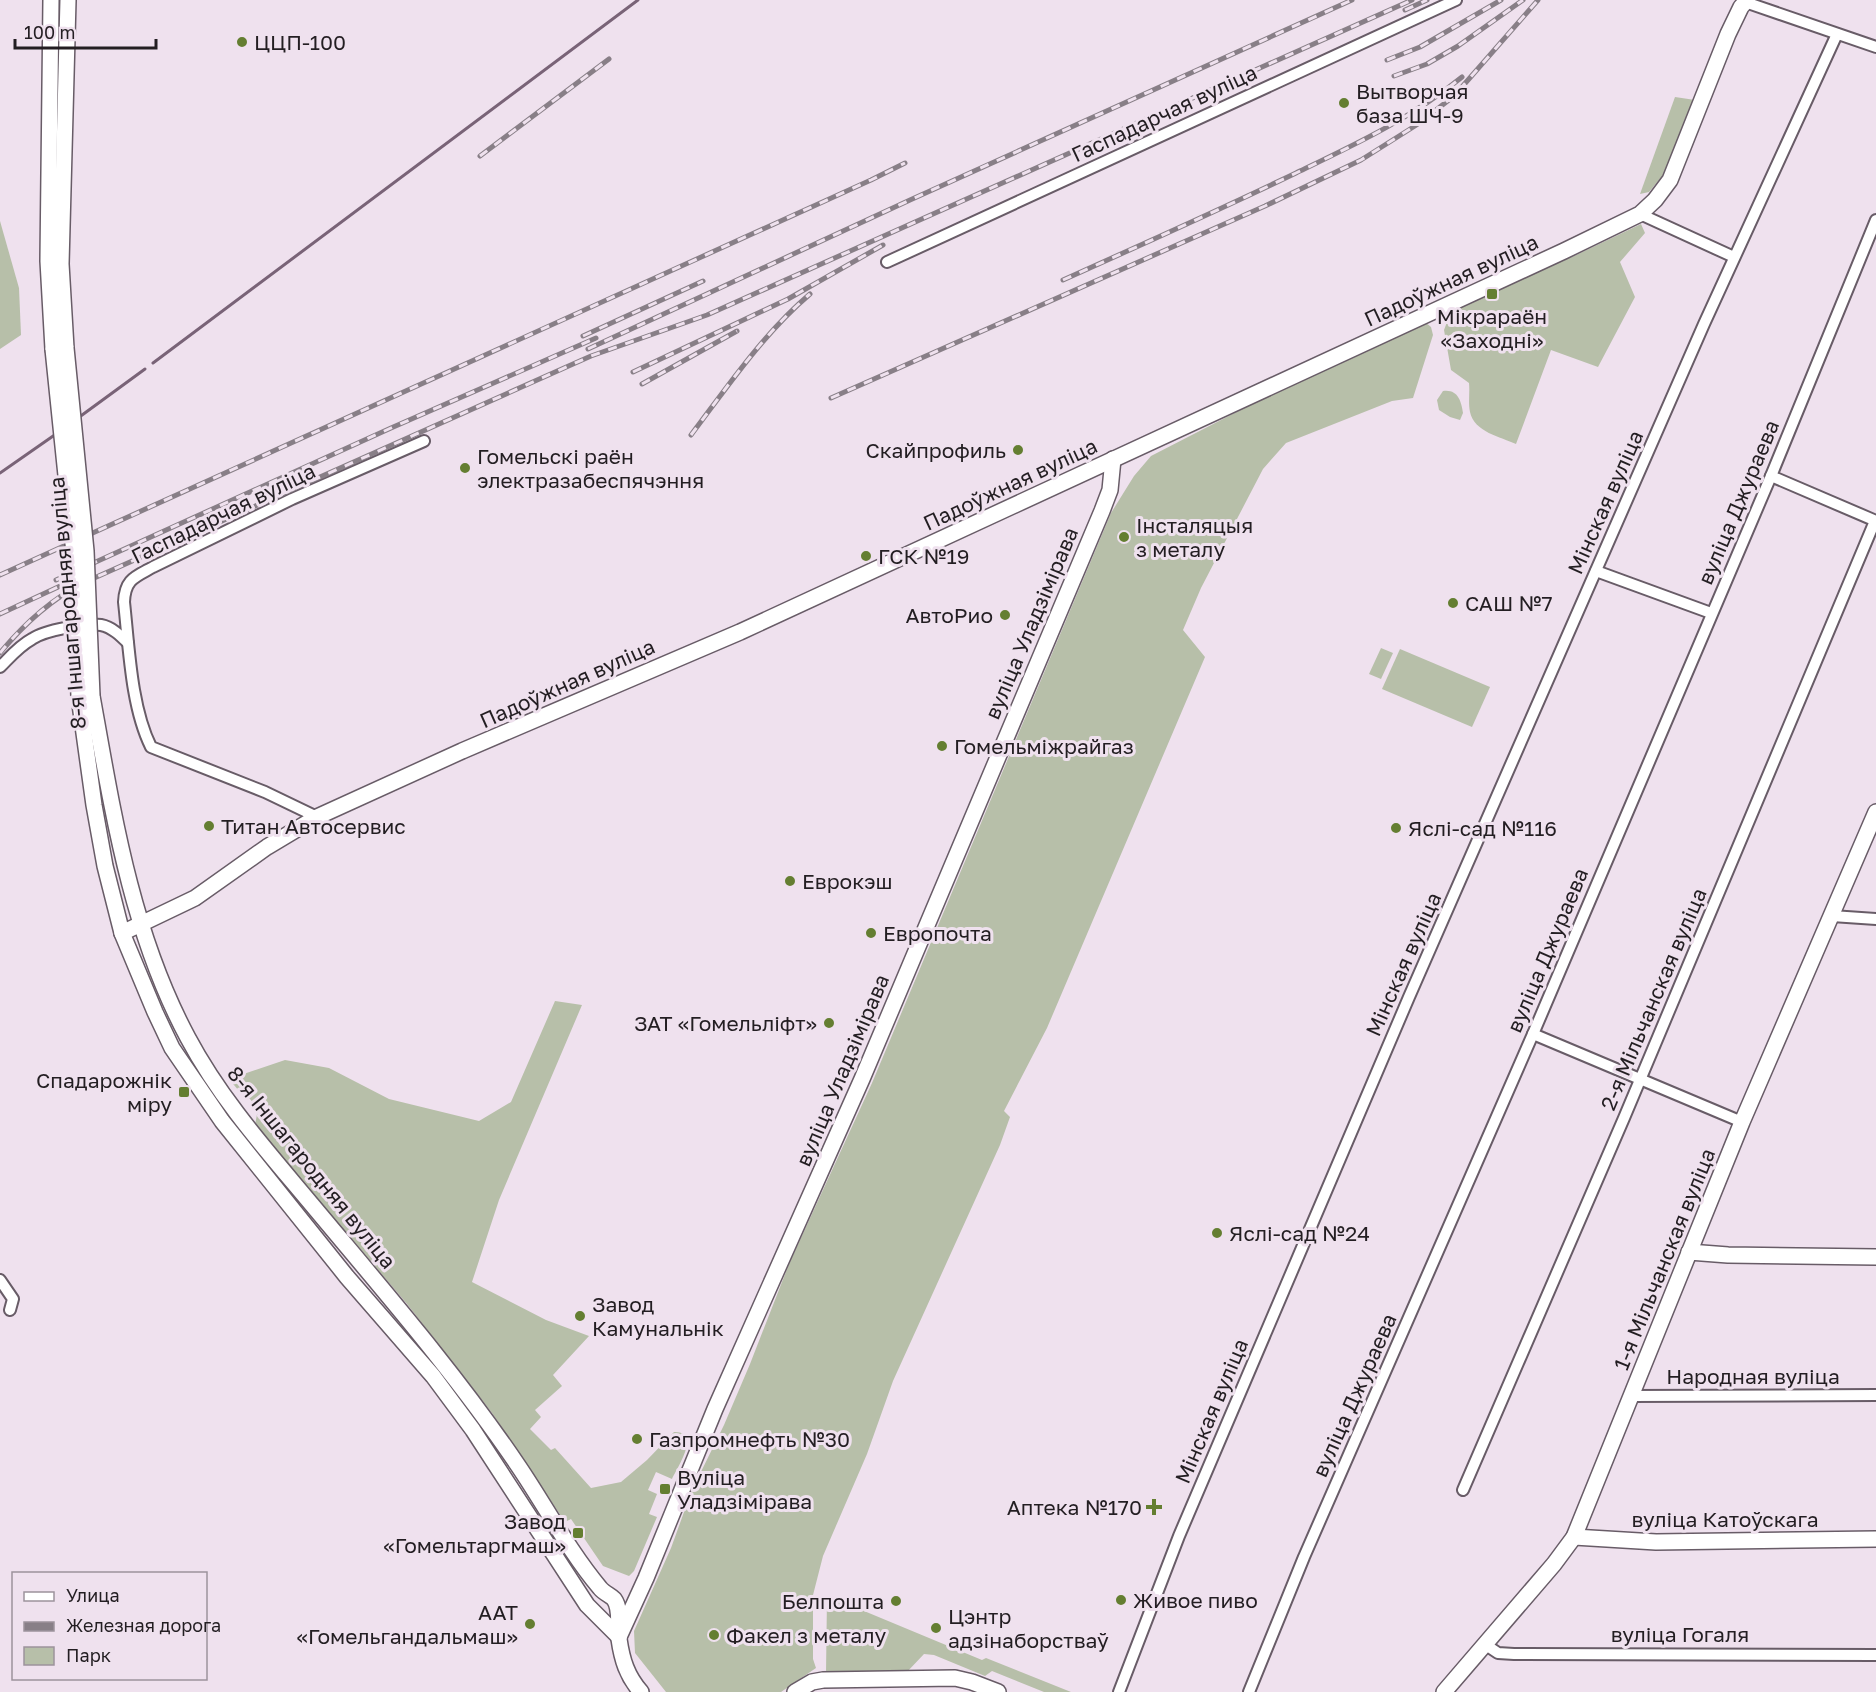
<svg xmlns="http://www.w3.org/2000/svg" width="1876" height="1692" viewBox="0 0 1876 1692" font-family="'Golos Text',sans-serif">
<rect width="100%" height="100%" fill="#efe1ee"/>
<g fill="#b7bfa9">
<polygon points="1675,97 1695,100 1663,175 1649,192 1640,194"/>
<polygon points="0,221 19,288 21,335 0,349"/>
<path d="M1641,224L1645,233L1620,262L1635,297L1598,367L1551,350L1516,444C1501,437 1474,432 1470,412C1468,402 1470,393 1469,383L1451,370L1444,330L1452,309L1574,256Z"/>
<polygon points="1424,321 1431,327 1433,335 1413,398 1392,401 1286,443 1263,469 1201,588 1183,630 1205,657 1047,1028 1004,1111 1010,1117 1000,1145 893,1381 867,1454 823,1556 813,1595 813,1659 816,1668 781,1692 666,1692 635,1653 634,1631 671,1548 692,1490 724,1425 750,1364 789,1264 872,1083 1111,513 1134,476 1151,456 1256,402"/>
<path d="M1443,391C1458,389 1461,401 1463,413L1460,420L1450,417L1439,410L1437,400Z"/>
<polygon points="1381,648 1393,653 1381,679 1369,674"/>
<polygon points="1400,649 1490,687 1472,727 1382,689"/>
<path d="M555,1001L582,1005L499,1200L472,1282L546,1320L589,1336L553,1375L562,1386L535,1410L541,1417L530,1429L551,1450L555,1448L591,1488L621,1482L647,1460L674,1432C702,1431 677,1468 672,1479L656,1472L648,1490L657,1494L649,1514L657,1517L634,1571L629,1576L603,1566L571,1519L565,1522L492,1413L407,1304L255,1125L258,1109L250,1099L244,1097L229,1079L285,1060L329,1068L389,1099L479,1121L511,1102Z"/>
<polygon points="827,1597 837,1603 840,1601 982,1660 986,1658 1071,1692 1044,1692 992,1671 985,1676 934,1655 924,1654 906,1673 826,1673"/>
</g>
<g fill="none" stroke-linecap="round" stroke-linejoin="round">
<g stroke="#796377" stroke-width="3">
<polyline points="153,363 638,0"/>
<polyline points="78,418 145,369"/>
<polyline points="0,473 56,434"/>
</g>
<g stroke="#685c67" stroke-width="14">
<g id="street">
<polyline points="1745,2 1876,47"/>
<polyline points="1640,214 1734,257"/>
<polyline points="887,262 1456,0"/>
<polyline points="1771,476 1876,521"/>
<polyline points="1596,571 1711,613"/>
<path d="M0,667C10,657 19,646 32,639C45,630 85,623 101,625C112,627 121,636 128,643"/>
<path d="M317,817L265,792L151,747C131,707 129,647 124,602C125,579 135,577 153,567L292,499L424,441"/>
<polyline points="1832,916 1876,919"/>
<polyline points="1533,1034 1742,1122"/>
<polyline points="0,1280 13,1299 10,1310"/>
<polyline points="1630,1396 1876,1395"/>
<polyline points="1463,1490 1624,1118 1875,521"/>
<polyline points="1486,1645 1498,1653 1514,1654 1876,1655"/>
<polyline points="1119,1692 1179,1536 1409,997 1704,324 1837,34"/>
<polyline points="1249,1692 1304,1557 1533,1034 1771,476 1876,220"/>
</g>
</g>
<g stroke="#685c67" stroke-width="18">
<g id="secondary">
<polyline points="51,0 48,261 53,349"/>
<polyline points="66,348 61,264 68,0"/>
<path d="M92,696C113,813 131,932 188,1038C221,1100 268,1152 313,1206C384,1291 457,1375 519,1467C546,1507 569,1551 600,1588C604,1593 610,1595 614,1599C622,1610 617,1627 619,1639C622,1660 627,1676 641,1692"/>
<polyline points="79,697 94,805 105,866 122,933 155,1012 172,1048 222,1121 347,1277 433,1376 473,1430 587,1605 619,1637"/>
<polyline points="122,933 195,898 267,847 317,817 462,751 740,632 1564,251 1640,214 1655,200 1670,180 1728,34 1741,7 1747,0"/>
<polyline points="1689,1252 1728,1255 1876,1257"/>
<polyline points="1574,1537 1656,1542 1876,1539"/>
<polyline points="619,1637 646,1578 715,1409 862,1079 1102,511 1110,490 1113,459"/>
<polyline points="795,1692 812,1682 823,1680 955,1678 972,1682 998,1692"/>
<polyline points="1444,1692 1554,1564 1574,1537 1742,1122 1876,812"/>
</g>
</g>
<use href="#street" stroke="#fff" stroke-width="10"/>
<use href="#secondary" stroke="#fff" stroke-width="15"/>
<g stroke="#887f87" stroke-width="5">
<g id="rail">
<polyline points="1405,10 1427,0"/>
<polyline points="1387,60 1420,47 1501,0"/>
<polyline points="1394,76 1427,64 1458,46 1523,0"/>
<polyline points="480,156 609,59"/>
<path d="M1063,280C1141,245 1219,210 1296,173C1354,145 1412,118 1462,77"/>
<polyline points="583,336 703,281"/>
<polyline points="588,349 910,200 1352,0"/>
<polyline points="633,372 788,299 883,245"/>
<polyline points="642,384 737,331"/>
<polyline points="831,398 1265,206 1361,160 1418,124 1454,96 1538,0"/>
<path d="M691,435C728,386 763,334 810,294"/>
<polyline points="0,575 871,180 905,163"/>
<polyline points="56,580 391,428 596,338"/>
<polyline points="0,614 71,581"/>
<path d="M0,653C24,624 50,600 83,583L591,356L707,315L1412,0"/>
</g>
</g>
<use href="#rail" stroke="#efe1ee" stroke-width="3" stroke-dasharray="9" stroke-linecap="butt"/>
<g stroke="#685c67" stroke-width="18" stroke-linecap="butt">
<g id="secondary-bridge">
<polyline points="66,348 86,551 92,696"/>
<polyline points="53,349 74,553 79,697"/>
</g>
</g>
<use href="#secondary-bridge" stroke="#fff" stroke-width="15"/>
</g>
<g fill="#647e31" stroke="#efe1ee" stroke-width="2">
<circle cx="242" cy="42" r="6"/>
<circle cx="1344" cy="103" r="6"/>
<rect x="1486" y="288" width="12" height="12" rx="3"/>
<circle cx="1018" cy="450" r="6"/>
<circle cx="465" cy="468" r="6"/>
<circle cx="1124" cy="537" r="6"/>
<circle cx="866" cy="556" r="6"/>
<circle cx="1453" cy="603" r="6"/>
<circle cx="1005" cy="615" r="6"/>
<circle cx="942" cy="746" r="6"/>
<circle cx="209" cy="826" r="6"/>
<circle cx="1396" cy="828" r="6"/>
<circle cx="790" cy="881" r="6"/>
<circle cx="871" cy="933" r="6"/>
<circle cx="829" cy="1023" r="6"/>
<rect x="178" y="1086" width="12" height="12" rx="3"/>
<circle cx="1217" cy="1233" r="6"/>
<circle cx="580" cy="1316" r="6"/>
<circle cx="637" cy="1439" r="6"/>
<rect x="659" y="1483" width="12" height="12" rx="3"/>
<path d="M1151 1498h6v6h6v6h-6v6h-6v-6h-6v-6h6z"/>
<rect x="572" y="1527" width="12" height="12" rx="3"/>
<circle cx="1121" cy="1600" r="6"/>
<circle cx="896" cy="1601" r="6"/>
<circle cx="530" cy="1624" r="6"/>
<circle cx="936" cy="1628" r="6"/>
<circle cx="714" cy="1635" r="6"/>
</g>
<g text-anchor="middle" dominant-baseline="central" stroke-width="6" stroke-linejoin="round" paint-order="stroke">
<g font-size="21" fill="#231e22" stroke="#efe1ee" text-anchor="start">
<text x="254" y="42">ЦЦП-100</text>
<text x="1356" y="91">Вытворчая<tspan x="1356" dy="24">база ШЧ-9</tspan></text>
<text x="1492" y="316" text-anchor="middle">Мікрараён<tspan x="1492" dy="24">«Заходні»</tspan></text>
<text x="1006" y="450" text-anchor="end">Скайпрофиль</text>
<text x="477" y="456">Гомельскі раён<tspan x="477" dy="24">электразабеспячэння</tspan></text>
<text x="1136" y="525">Інсталяцыя<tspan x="1136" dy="24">з металу</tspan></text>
<text x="878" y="556">ГСК №19</text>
<text x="1465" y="603">САШ №7</text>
<text x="993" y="615" text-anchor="end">АвтоРио</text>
<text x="954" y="746">Гомельміжрайгаз</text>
<text x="221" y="826">Титан Автосервис</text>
<text x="1408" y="828">Яслі-сад №116</text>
<text x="802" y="881">Еврокэш</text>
<text x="883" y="933">Европочта</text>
<text x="817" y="1023" text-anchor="end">ЗАТ «Гомельліфт»</text>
<text x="172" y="1080" text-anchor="end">Спадарожнік<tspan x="172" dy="24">міру</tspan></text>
<text x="1229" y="1233">Яслі-сад №24</text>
<text x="592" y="1304">Завод<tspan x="592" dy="24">Камунальнік</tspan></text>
<text x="649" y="1439">Газпромнефть №30</text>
<text x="677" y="1477">Вуліца<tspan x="677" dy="24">Уладзімірава</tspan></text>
<text x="1142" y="1507" text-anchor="end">Аптека №170</text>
<text x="566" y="1521" text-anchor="end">Завод<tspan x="566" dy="24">«Гомельтаргмаш»</tspan></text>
<text x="1133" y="1600">Живое пиво</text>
<text x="884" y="1601" text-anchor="end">Белпошта</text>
<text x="518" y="1612" text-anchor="end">ААТ<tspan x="518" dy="24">«Гомельгандальмаш»</tspan></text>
<text x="948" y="1616">Цэнтр<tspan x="948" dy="24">адзінаборстваў</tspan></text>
<text x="726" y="1635">Факел з металу</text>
</g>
<g font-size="21" fill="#231e22" stroke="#efe1ee">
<text transform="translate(1164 113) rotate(-25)">Гаспадарчая вуліца</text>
<text transform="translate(1451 280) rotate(-25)">Падоўжная вуліца</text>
<text transform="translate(1010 484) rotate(-25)">Падоўжная вуліца</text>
<text transform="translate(1605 502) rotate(-66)">Мінская вуліца</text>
<text transform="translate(1738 502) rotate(-67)">вуліца Джураева</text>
<text transform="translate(223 513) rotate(-26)">Гаспадарчая вуліца</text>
<text transform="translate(67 603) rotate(-95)">8-я Іншагародняя вуліца</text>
<text transform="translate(1031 623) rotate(-67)">вуліца Уладзімірава</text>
<text transform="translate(567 683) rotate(-24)">Падоўжная вуліца</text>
<text transform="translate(1547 950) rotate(-67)">вуліца Джураева</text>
<text transform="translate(1403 964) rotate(-66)">Мінская вуліца</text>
<text transform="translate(1653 999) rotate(-67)">2-я Мільчанская вуліца</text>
<text transform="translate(842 1070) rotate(-67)">вуліца Уладзімірава</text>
<text transform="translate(312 1167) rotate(51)">8-я Іншагародняя вуліца</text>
<text transform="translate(1664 1259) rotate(-68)">1-я Мільчанская вуліца</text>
<text x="1753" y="1376">Народная вуліца</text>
<text transform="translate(1354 1395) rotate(-66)">вуліца Джураева</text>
<text transform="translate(1211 1411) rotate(-67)">Мінская вуліца</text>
<text x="1725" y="1519">вуліца Катоўскага</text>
<text x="1680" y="1634">вуліца Гогаля</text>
</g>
</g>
<rect x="12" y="1572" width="195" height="108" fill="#efe1ee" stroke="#9d939c" stroke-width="1.5"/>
<rect x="24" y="1592" width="30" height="9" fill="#ffffff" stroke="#9d939c" stroke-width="1.5"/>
<text x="66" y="1602" font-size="18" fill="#231e22">Улица</text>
<rect x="24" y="1622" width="30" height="9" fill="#887f87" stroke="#9d939c" stroke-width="1.5"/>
<text x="66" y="1632" font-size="18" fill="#231e22">Железная дорога</text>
<rect x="24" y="1647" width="30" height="18" fill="#b7bfa9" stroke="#9d939c" stroke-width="1.5"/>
<text x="66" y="1662" font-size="18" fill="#231e22">Парк</text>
<path d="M15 39v9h141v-9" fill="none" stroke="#231e22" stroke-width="3"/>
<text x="24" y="39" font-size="18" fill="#231e22" stroke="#efe1ee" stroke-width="4.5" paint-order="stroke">100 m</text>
</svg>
